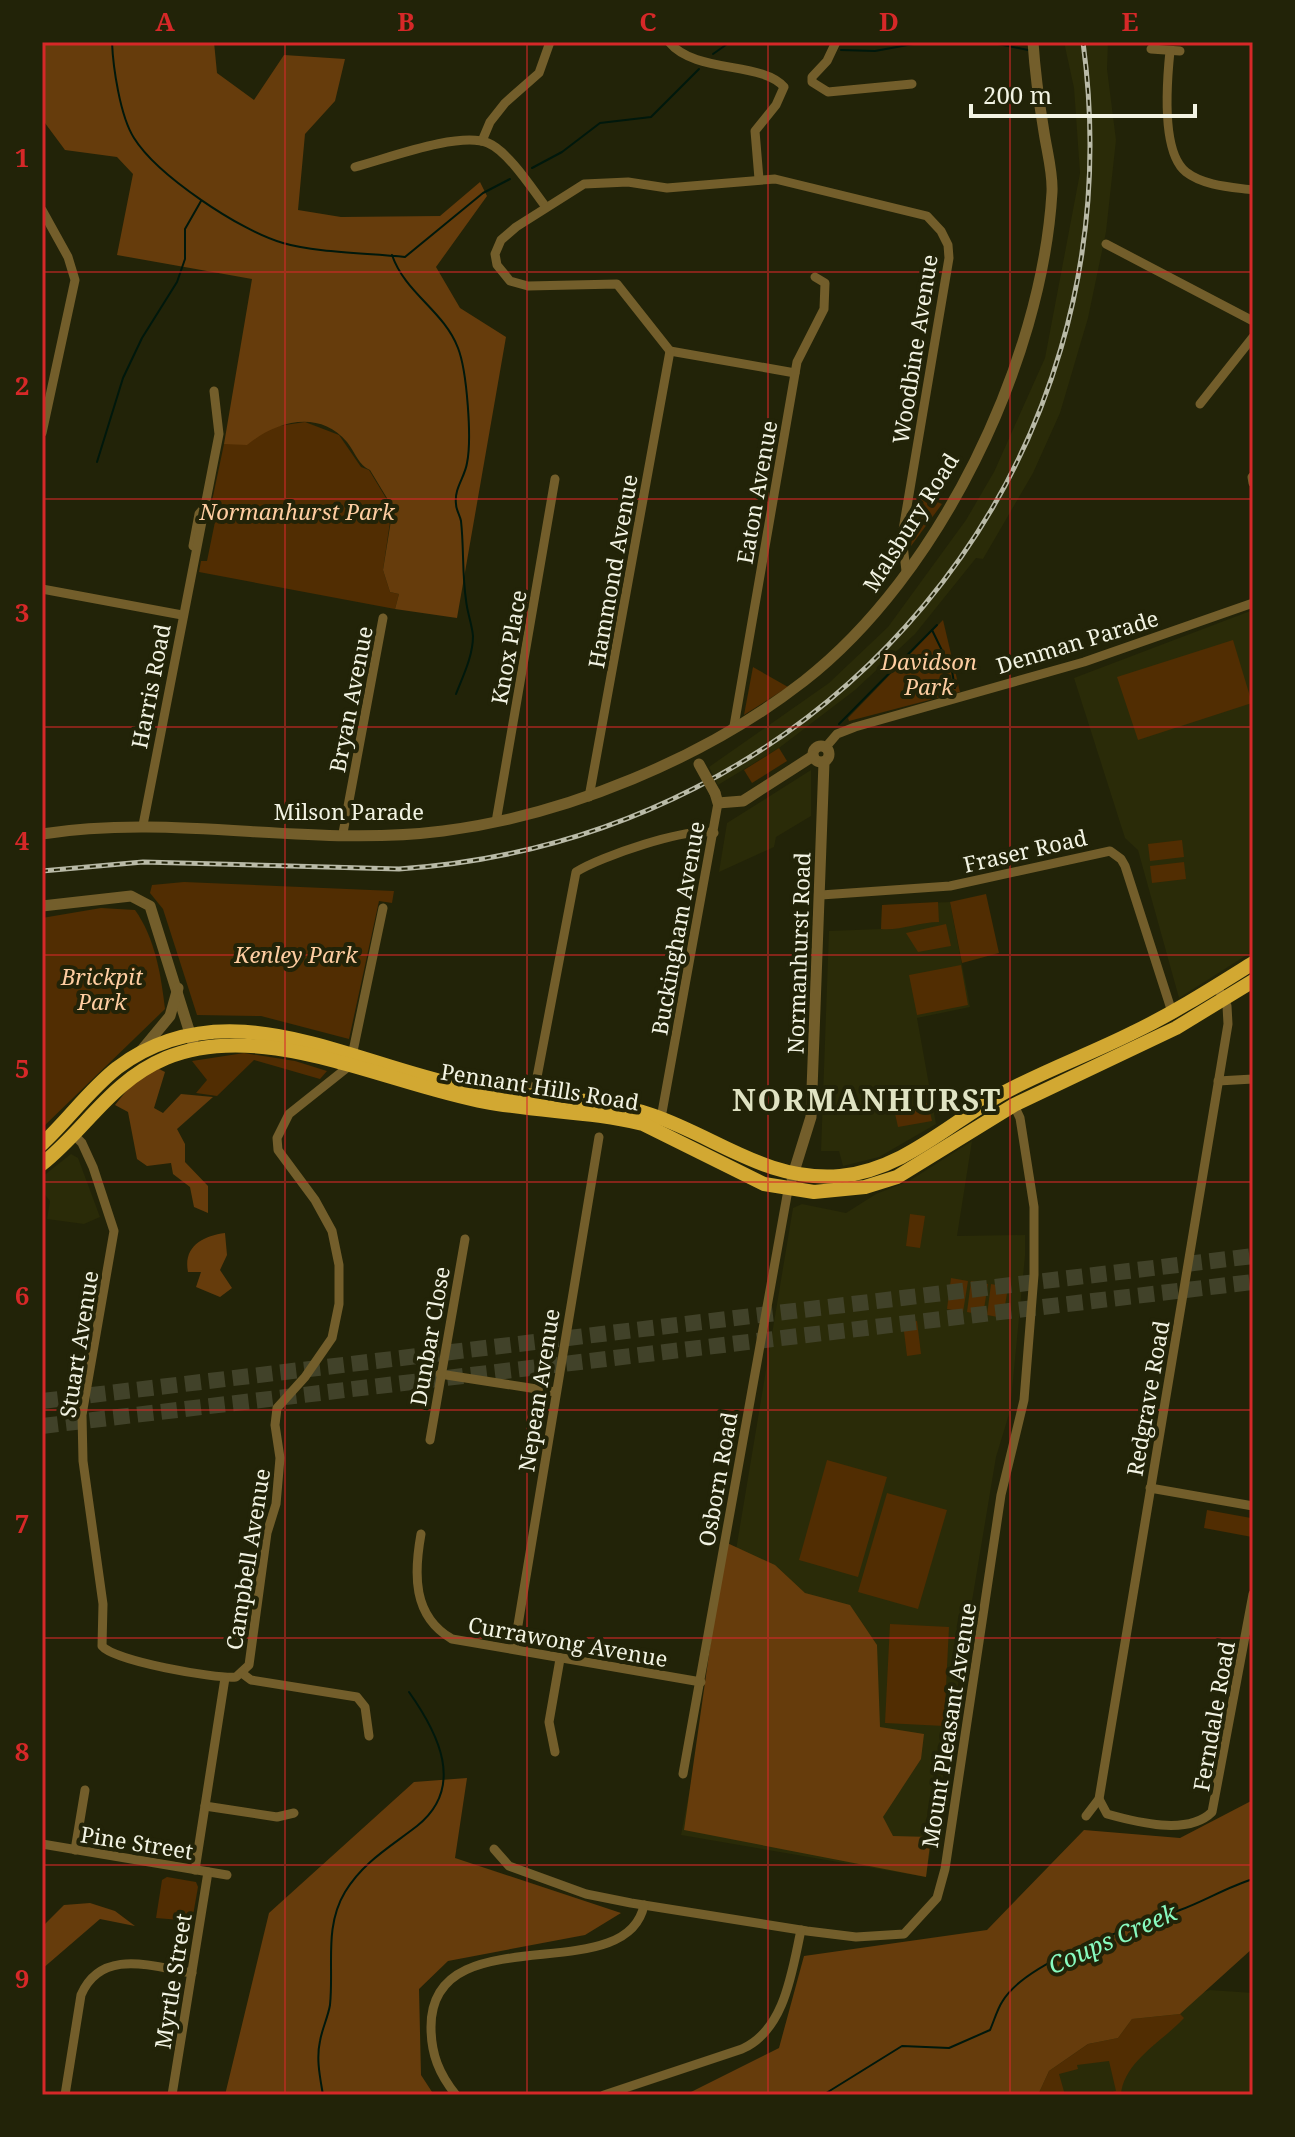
<svg xmlns="http://www.w3.org/2000/svg" width="1295" height="2137" viewBox="0 0 1295 2137" font-family="'Noto Serif',serif">
<rect width="100%" height="100%" fill="#222308"/>
<g fill="#2a2b08">
<polygon points="1064,42 1108,42 1107,69 1116,140 1106,232 1088,318 1060,413 1033,473 983,559 976,558 915,634 855,690 779,748 718,785 709,767 829,683 888,627 966,520 994,472 1045,358 1080,173 1074,88"/>
<polygon points="1253,610 1253,951 1179,998 1138,850 1125,838 1074,678"/>
<polygon points="811,770 811,816 776,837 774,847 719,872 727,823"/>
<polygon points="950,902 970,1007 917,1018 936,1124 879,1157 843,1166 839,1151 821,1151 829,931 881,929 882,905"/>
<polygon points="972,1141 957,1236 1025,1235 1025,1256 1010,1411 996,1457 926,1877 681,1835 736,1550 793,1208 802,1204 846,1213 876,1194 909,1181"/>
<polygon points="71,1154 78,1158 100,1217 84,1224 47,1219 50,1201 42,1191 42,1177"/>
<polygon points="1210,1990 1253,1993 1253,2095 1038,2095 1049,2071 1141,2012"/>
</g>
<g fill="#512d02">
<polygon points="305,422 339,435 361,467 369,470 392,508 383,570 390,592 399,594 395,609 199,572 201,561 207,561 219,502 212,501 224,444 246,444 265,428"/>
<polygon points="918,494 942,504 911,546"/>
<polygon points="943,620 960,692 849,721 848,718"/>
<polygon points="1233,640 1252,703 1138,740 1117,677"/>
<polygon points="753,667 788,687 744,715"/>
<polygon points="779,748 787,761 752,783 744,770"/>
<polygon points="1182,840 1184,857 1150,861 1148,844"/>
<polygon points="1184,862 1186,879 1152,883 1150,866"/>
<polygon points="184,882 394,891 392,903 379,901 349,1039 261,1016 197,1015 163,909 150,893 152,885"/>
<polygon points="986,894 999,953 962,963 950,902"/>
<path d="M938,902L939,922C919,922 899,931 881,929L882,905Z"/>
<path d="M101,908L135,910C155,938 161,975 165,1009L42,1128V918Z"/>
<polygon points="946,924 951,946 918,952 906,933"/>
<polygon points="961,965 968,1005 917,1015 909,975"/>
<polygon points="244,1053 295,1061 327,1071 320,1079 254,1060 217,1096 196,1093 207,1080 192,1061"/>
<polygon points="928,1103 932,1121 898,1127 894,1109"/>
<polygon points="910,1214 925,1216 920,1248 906,1246"/>
<polygon points="951,1278 968,1281 963,1312 947,1309"/>
<polygon points="971,1281 988,1284 983,1315 967,1312"/>
<polygon points="991,1284 1008,1287 1003,1318 987,1315"/>
<polygon points="917,1321 921,1354 907,1356 903,1323"/>
<polygon points="827,1460 887,1477 858,1577 799,1560"/>
<polygon points="887,1493 947,1510 918,1609 858,1592"/>
<polygon points="1207,1510 1251,1518 1252,1537 1204,1528"/>
<polygon points="890,1624 949,1627 944,1726 885,1723"/>
<polygon points="167,1877 196,1882 198,1887 192,1921 156,1918 162,1880"/>
<path d="M1180,2014L1184,2018C1163,2041 1123,2062 1121,2095H1103L1116,2091L1109,2061L1077,2065L1078,2069L1059,2074L1065,2095H1038L1049,2071L1088,2044L1118,2038L1132,2019Z"/>
</g>
<g fill="#663c0c">
<path d="M42,42H214L217,73L254,100L284,55L345,59L335,101L305,134L298,210L341,217L440,216L480,182L487,196L436,267L460,308L506,337L457,618L395,609L399,594L390,592L383,570L393,508L370,470C359,466 355,452 347,442C319,409 276,421 247,445L224,444L252,279L117,255L133,174L117,157L65,150L42,119Z"/>
<polygon points="157,1068 165,1072 154,1108 163,1113 181,1094 213,1097 177,1129 185,1144 185,1162 208,1186 208,1213 194,1207 190,1187 173,1174 171,1163 147,1166 137,1159 128,1112 115,1105 139,1075"/>
<path d="M225,1233L227,1255L220,1270L232,1288L220,1297L196,1287L201,1272H188C183,1247 202,1236 225,1233Z"/>
<polygon points="725,1542 775,1565 805,1593 850,1605 877,1645 880,1727 924,1734 921,1759 883,1817 893,1836 931,1837 926,1877 684,1830"/>
<polygon points="467,1778 455,1858 621,1913 585,1935 448,1961 419,1989 421,2075 434,2095 225,2095 269,1913 414,1782"/>
<polygon points="1253,1800 1253,1948 1180,2014 1132,2019 1118,2038 1088,2044 1049,2071 1038,2095 685,2095 779,2048 804,1956 987,1930 1084,1830 1180,1838"/>
<polygon points="90,1903 115,1911 135,1926 100,1919 42,1969 42,1927 64,1905"/>
</g>
<g fill="none" stroke-linecap="round" stroke-linejoin="round">
<g stroke="#00180c" stroke-width="2">
<path d="M112,42C113,67 120,116 134,138C157,175 240,231 283,243C316,253 370,253 405,257L483,193L510,179"/>
<polyline points="824,42 826,43"/>
<polyline points="988,42 1028,50"/>
<polyline points="841,50 875,51 924,42"/>
<polyline points="713,54 730,42"/>
<polyline points="532,168 562,152 600,123 651,117 699,69"/>
<path d="M392,255C405,293 444,311 458,348C467,371 472,439 467,463C465,477 454,488 456,504C456,510 460,515 461,521C464,547 462,574 466,600C467,612 472,624 473,636C473,656 463,676 456,694"/>
<polyline points="97,462 123,378 142,338 177,282 185,259 185,229 201,201"/>
<polyline points="932,630 952,671 955,688"/>
<polyline points="839,724 937,625"/>
<path d="M323,2095C320,2077 316,2059 320,2041C322,2029 328,2017 330,2005C334,1966 324,1927 345,1892C363,1862 390,1847 417,1826C466,1787 438,1733 409,1692"/>
<path d="M823,2095L902,2046L949,2048L990,2030C994,2021 997,2010 1002,2002C1027,1959 1134,1927 1180,1910C1205,1901 1227,1887 1253,1879"/>
</g>
<g stroke="#414229" stroke-width="16" stroke-dasharray="16 8" stroke-linecap="butt">
<polyline points="42,1401 1253,1256"/>
<polyline points="42,1426 1253,1282"/>
</g>
<g stroke="#735e2b" stroke-width="9">
<path d="M669,42C695,74 762,61 784,87L776,105L755,131L759,179"/>
<polyline points="836,42 827,61 812,77 812,82 828,92 912,84"/>
<polyline points="1151,49 1180,51"/>
<path d="M1170,51C1167,80 1161,152 1186,172C1204,186 1232,187 1253,190"/>
<polyline points="482,141 490,122 505,103 539,73 550,42"/>
<path d="M355,167C386,159 459,131 488,143C508,151 533,190 546,207"/>
<polyline points="42,210 68,257 75,280 42,433"/>
<polyline points="1106,244 1253,321"/>
<polyline points="670,351 617,284 528,286 510,281 497,265 495,254 501,240 516,227 584,184 628,182 667,188 775,179 927,216 941,231 948,245 949,258 902,536 906,571"/>
<polyline points="670,351 795,373"/>
<polyline points="1200,404 1253,337"/>
<polyline points="1252,477 1253,483"/>
<polyline points="193,546 199,514 204,508"/>
<polyline points="42,589 182,615"/>
<polyline points="734,726 797,362 824,309 825,283 815,277"/>
<polyline points="825,748 837,734 855,727 1084,662 1253,603"/>
<polyline points="589,797 670,351"/>
<polyline points="496,822 555,479"/>
<polyline points="143,825 219,434 214,391"/>
<polyline points="343,833 383,618"/>
<polyline points="821,895 950,886 1110,851 1121,859 1125,866 1172,1012"/>
<polyline points="352,1056 383,908"/>
<polyline points="1218,1081 1253,1079"/>
<path d="M533,1098L576,872C599,857 689,826 714,833"/>
<polyline points="661,1118 718,803"/>
<path d="M72,1133L82,1143L93,1167L114,1231L82,1415L83,1461L103,1604L102,1646C114,1661 215,1679 236,1677L249,1665L267,1533L276,1504L280,1458L275,1425L277,1408L305,1377L332,1338L339,1304V1265L332,1231L315,1200L278,1150L277,1138L289,1114L348,1067"/>
<polyline points="440,1374 556,1392"/>
<polyline points="430,1440 465,1239"/>
<polyline points="1150,1488 1253,1506"/>
<path d="M421,1534C414,1573 412,1616 452,1639L701,1682"/>
<polyline points="514,1649 599,1137"/>
<polyline points="243,1674 251,1680 357,1697 365,1707 369,1736"/>
<polyline points="555,1752 549,1722 560,1659"/>
<polyline points="683,1774 788,1190"/>
<path d="M1099,1799L1107,1814C1136,1822 1188,1836 1212,1812L1253,1594"/>
<polyline points="205,1806 277,1817 294,1813"/>
<polyline points="1086,1816 1099,1799 1228,1024 1227,1006 1217,986"/>
<polyline points="42,1844 227,1875"/>
<polyline points="494,1849 509,1866 586,1894 631,1903 807,1931 856,1937 904,1934 937,1898 945,1869 1001,1495 1024,1400 1034,1275 1034,1207 1020,1118 1013,1103"/>
<polyline points="75,1850 85,1790"/>
<polyline points="195,1870 225,1678"/>
<path d="M65,2095L81,1995C101,1948 151,1966 192,1973"/>
<polyline points="172,2095 208,1872"/>
<path d="M456,2095C439,2074 431,2054 431,2027C431,1913 627,1991 644,1905"/>
<path d="M604,2095L742,2049C785,2030 792,1971 801,1930"/>
</g>
<g stroke="#735e2b" stroke-width="11">
<circle cx="821" cy="754" r="8"/>
<polyline points="715,793 718,803 743,801 813,756"/>
<path d="M42,834C176,813 310,848 443,831C567,815 705,758 804,681C939,576 1042,362 1052,192C1053,173 1047,152 1044,132C1039,102 1035,72 1033,42"/>
<polyline points="42,906 131,896 150,906 193,1043"/>
<polyline points="141,1051 170,1016 178,988"/>
<polyline points="792,1178 811,1117 824,762"/>
</g>
<g stroke="#d2a832" stroke-width="14">
<path d="M42,1144C68,1120 89,1090 117,1068C225,987 347,1062 461,1086C522,1099 594,1095 652,1115C717,1137 767,1182 840,1176C904,1170 950,1122 1005,1092C1046,1070 1090,1054 1132,1033C1174,1013 1213,988 1253,963"/>
<path d="M42,1164C86,1129 111,1081 166,1058C262,1018 387,1084 486,1102C538,1112 592,1111 643,1124L764,1184L814,1192L865,1187L897,1177L1014,1105L1176,1028L1253,981"/>
</g>
<g stroke="#b9baa7" stroke-width="5">
<path id="rail" d="M42,871L143,862L399,869C828,840 1141,472 1083,42"/>
</g>
<use href="#rail" stroke="#222308" stroke-width="2" stroke-dasharray="6" stroke-linecap="butt"/>
<polyline stroke="#735e2b" stroke-width="11" points="699,764 715,793"/>
</g>
<path fill="none" stroke="#d62828" stroke-width="2" stroke-opacity="0.55" d="M285,42V2095M527,42V2095M768,42V2095M1010,42V2095M42,272H1253M42,499H1253M42,727H1253M42,955H1253M42,1182H1253M42,1410H1253M42,1638H1253M42,1865H1253"/>
<g text-anchor="middle" dominant-baseline="central" stroke-width="8" stroke-linejoin="round" paint-order="stroke">
<g font-size="22" fill="#f2f3e3" stroke="#222308">
<text transform="translate(914 349) rotate(-81)">Woodbine Avenue</text>
<text transform="translate(756 492) rotate(-80)">Eaton Avenue</text>
<text transform="translate(910 522) rotate(-58)">Malsbury Road</text>
<text transform="translate(612 571) rotate(-80)">Hammond Avenue</text>
<text transform="translate(1077 641) rotate(-17)">Denman Parade</text>
<text transform="translate(508 647) rotate(-80)">Knox Place</text>
<text transform="translate(150 686) rotate(-79)">Harris Road</text>
<text transform="translate(350 699) rotate(-79)">Bryan Avenue</text>
<text x="349" y="811">Milson Parade</text>
<text transform="translate(1025 850) rotate(-13)">Fraser Road</text>
<text transform="translate(677 928) rotate(-80)">Buckingham Avenue</text>
<text transform="translate(798 953) rotate(-88)">Normanhurst Road</text>
<text transform="translate(540 1086) rotate(9)">Pennant Hills Road</text>
<text transform="translate(429 1336) rotate(-80)">Dunbar Close</text>
<text transform="translate(78 1344) rotate(-81)">Stuart Avenue</text>
<text transform="translate(538 1390) rotate(-81)">Nepean Avenue</text>
<text transform="translate(1147 1398) rotate(-80)">Redgrave Road</text>
<text transform="translate(717 1479) rotate(-80)">Osborn Road</text>
<text transform="translate(247 1559) rotate(-81)">Campbell Avenue</text>
<text transform="translate(568 1641) rotate(10)">Currawong Avenue</text>
<text transform="translate(1213 1716) rotate(-80)">Ferndale Road</text>
<text transform="translate(948 1725) rotate(-81)">Mount Pleasant Avenue</text>
<text transform="translate(137 1842) rotate(9)">Pine Street</text>
<text transform="translate(172 1981) rotate(-81)">Myrtle Street</text>
</g>
<g font-size="22" font-style="italic" fill="#fecda1" stroke="#222308">
<text x="297" y="511">Normanhurst Park</text>
<text x="929" y="661">Davidson<tspan x="929" dy="25">Park</tspan></text>
<text x="296" y="954">Kenley Park</text>
<text x="102" y="976">Brickpit<tspan x="102" dy="25">Park</tspan></text>
</g>
<g font-size="24" font-style="italic" fill="#87fabf" stroke="#222308">
<text transform="translate(1112 1938) rotate(-24)">Coups Creek</text>
</g>
<g font-size="30" font-weight="bold" letter-spacing="2" fill="#e0e3c3" stroke="#222308">
<text x="867" y="1099">NORMANHURST</text>
</g>
</g>
<rect width="1295" height="2137" fill="none" stroke="#222308" stroke-width="88"/>
<path d="M971 104v12h224v-12" fill="none" stroke="#f2f3e3" stroke-width="4"/>
<text x="983" y="104" font-size="24" fill="#f2f3e3" stroke="#222308" stroke-width="6" paint-order="stroke">200 m</text>
<rect x="44" y="44" width="1207" height="2049" fill="none" stroke="#d62828" stroke-width="3"/>
<g font-size="26" text-anchor="middle" font-weight="bold" fill="#d62828">
<text x="165" y="31">A</text>
<text x="406" y="31">B</text>
<text x="648" y="31">C</text>
<text x="889" y="31">D</text>
<text x="1130" y="31">E</text>
<text x="22" y="167">1</text>
<text x="22" y="395">2</text>
<text x="22" y="622">3</text>
<text x="22" y="850">4</text>
<text x="22" y="1078">5</text>
<text x="22" y="1305">6</text>
<text x="22" y="1533">7</text>
<text x="22" y="1761">8</text>
<text x="22" y="1988">9</text>
</g>
</svg>
